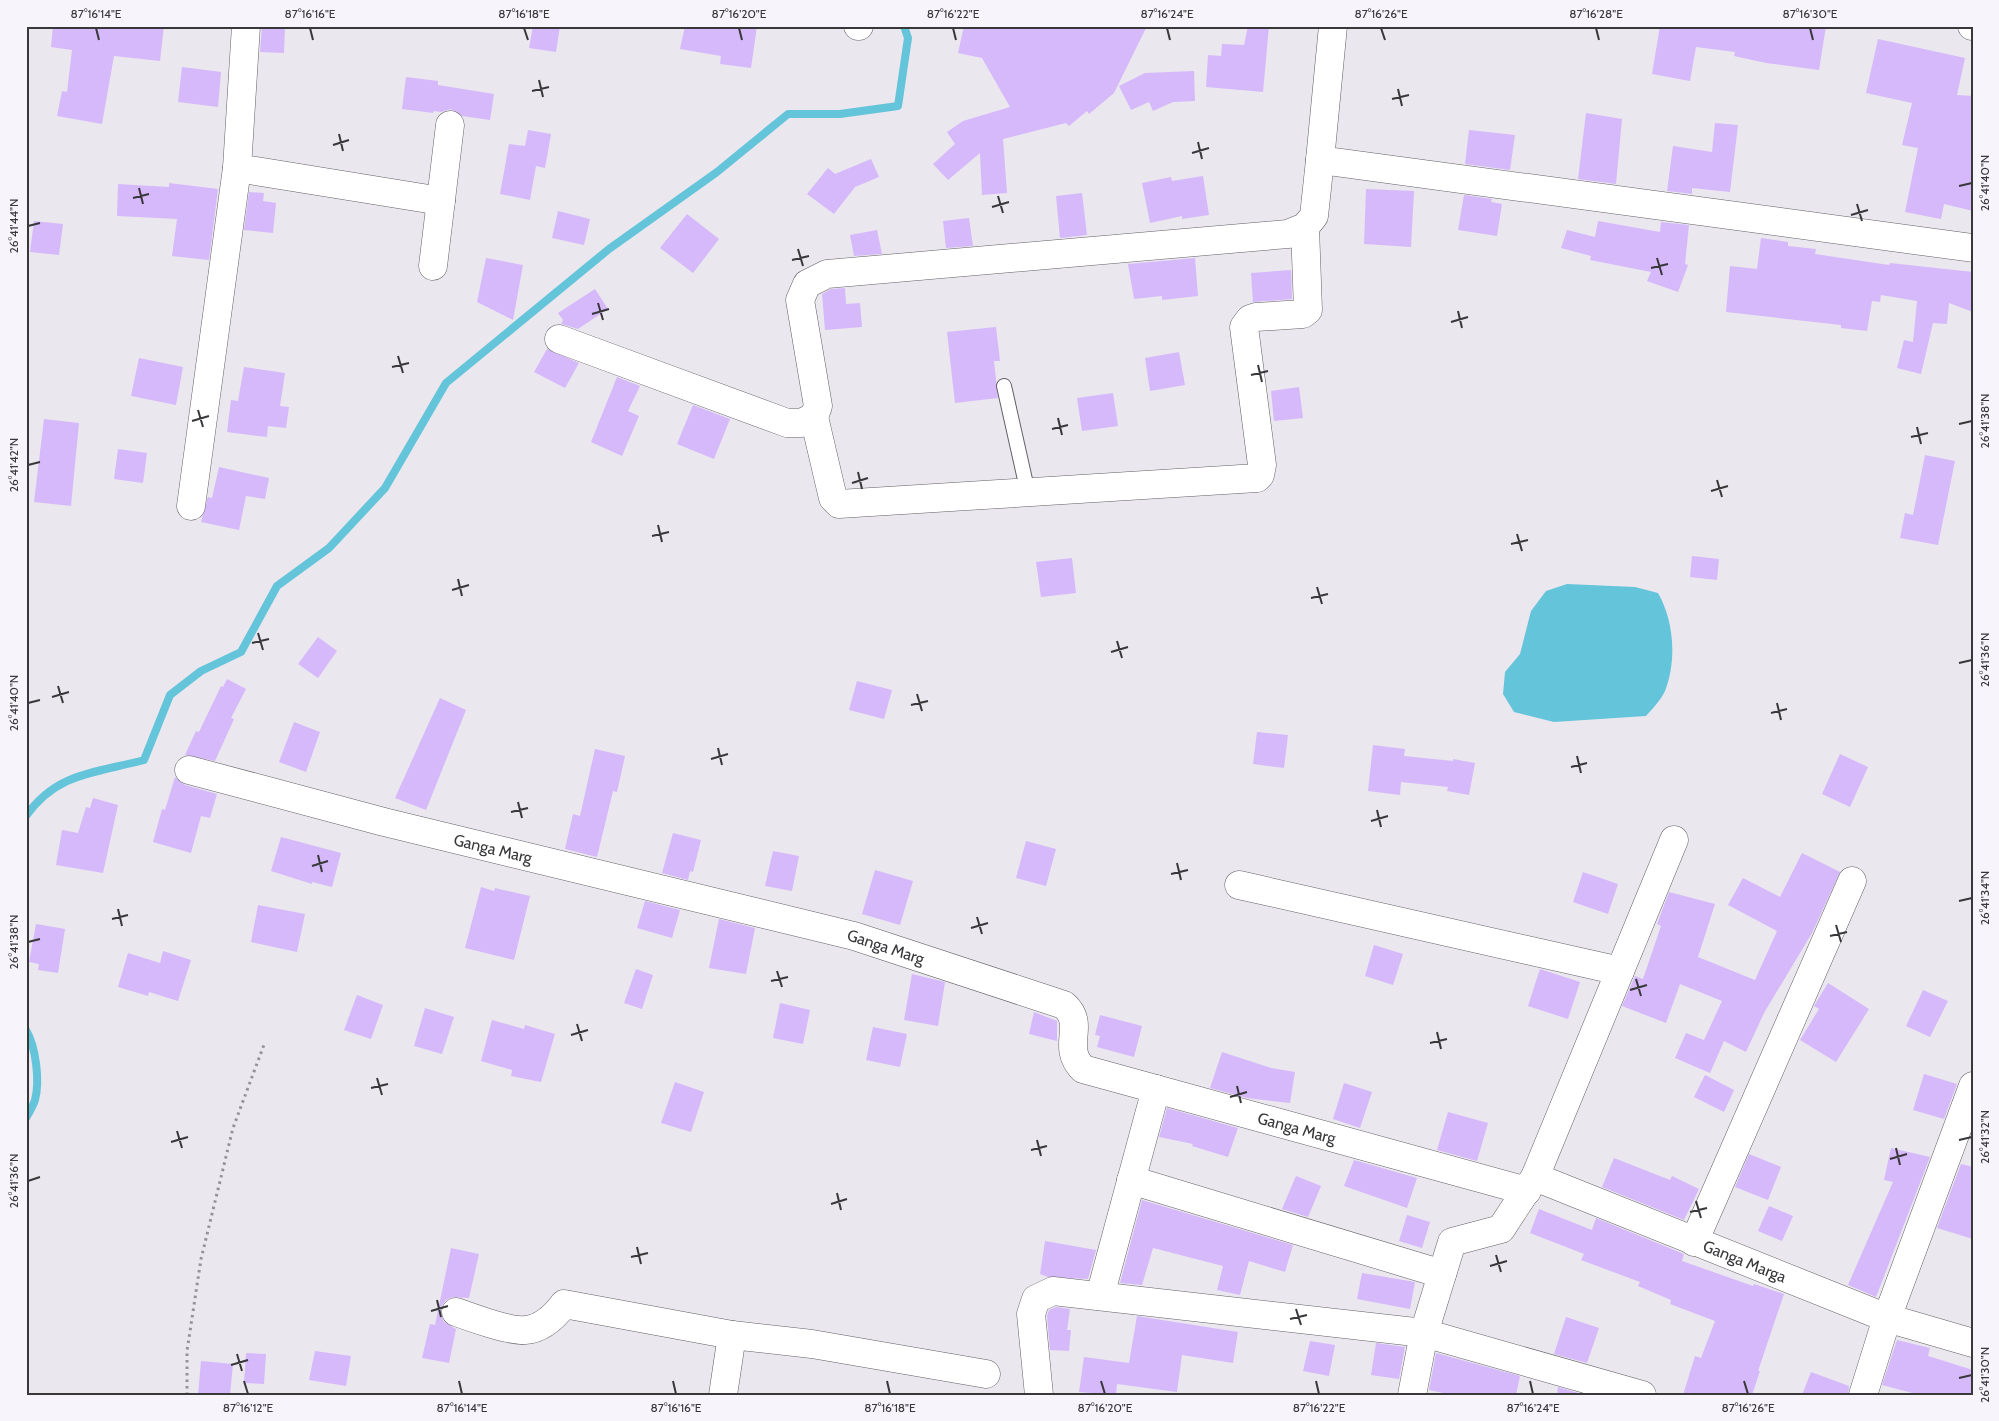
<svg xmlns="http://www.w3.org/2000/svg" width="1999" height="1421" viewBox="0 0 1999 1421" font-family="Cabin,sans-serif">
<rect width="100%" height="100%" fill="#eae7ee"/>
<path fill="#64c4d9" d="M1567,584L1635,587L1658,593C1674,621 1677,660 1665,691C1661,700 1652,709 1646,716L1554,722L1514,712L1503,694L1505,672L1520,654L1531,611L1546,591Z"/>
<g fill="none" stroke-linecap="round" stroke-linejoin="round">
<g stroke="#64c4d9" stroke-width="8">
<path d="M26,816C57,772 96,773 144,760L170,695L201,671L241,652L277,586L329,548L385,488L446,383L609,249L717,172L788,114H840L898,106L908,38L904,26"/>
<path d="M26,1030C36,1047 40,1081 35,1100C33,1106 29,1113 26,1118"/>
</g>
</g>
<g fill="#d6b9fa">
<polygon points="53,26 164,26 160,61 114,56 102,124 57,116 62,91 67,92 72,50 51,47"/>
<polygon points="262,26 285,27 284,53 260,52"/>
<polygon points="533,26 560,26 556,52 529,48"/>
<polygon points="685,26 757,26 751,68 720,64 721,56 680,49"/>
<polygon points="964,26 1147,26 1114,93 1089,114 1087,111 1069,126 1066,123 1003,139 1007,193 982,195 980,153 948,180 933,164 955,144 947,132 963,121 1010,107 982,58 958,53"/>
<polygon points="1248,26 1269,26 1263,92 1206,87 1208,55 1221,56 1222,44 1244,45"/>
<polygon points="1660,26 1826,26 1819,70 1766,63 1734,56 1735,52 1696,47 1690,81 1652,74"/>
<polygon points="1878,39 1965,58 1957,95 1973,96 1973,211 1944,204 1941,219 1905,212 1918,148 1902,145 1912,103 1866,93"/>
<polygon points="182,67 221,72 218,107 178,102"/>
<polygon points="1194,71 1195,101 1173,102 1153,111 1149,102 1131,110 1119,86 1145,73"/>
<polygon points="406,77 438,81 438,85 494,94 490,120 462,116 451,109 441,112 434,111 433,113 402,109"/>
<polygon points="1586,113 1622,119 1616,184 1578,179"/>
<polygon points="1715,123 1738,125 1730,192 1692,188 1692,194 1667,191 1673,146 1712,152"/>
<polygon points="528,130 551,134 545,168 536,166 530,200 500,194 509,144 525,146"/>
<polygon points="1469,130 1515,135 1510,170 1465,164"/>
<polygon points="871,159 879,177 855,187 834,214 807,194 828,168 835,174"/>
<polygon points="1203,176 1209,215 1182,219 1182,216 1150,223 1142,183 1171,177 1172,181"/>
<polygon points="169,183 218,189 209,260 172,256 177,219 117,216 118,184 169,187"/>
<polygon points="1366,189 1414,191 1411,247 1364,244"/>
<polygon points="249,192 264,193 263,201 276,203 273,233 244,230"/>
<polygon points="1082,193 1087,235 1060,238 1056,196"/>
<polygon points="1464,195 1492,199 1491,202 1502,204 1497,236 1458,230"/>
<polygon points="558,211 590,219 584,245 552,238"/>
<polygon points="687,214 719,239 693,273 660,248"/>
<polygon points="969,218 973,246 946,248 943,221"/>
<polygon points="34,221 63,224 59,255 30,252"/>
<polygon points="1598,221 1660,232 1661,222 1689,225 1685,264 1688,265 1678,292 1647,281 1651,272 1590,260 1591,256 1561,248 1567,230 1595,237"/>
<polygon points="877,230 882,254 854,256 850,235"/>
<polygon points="1761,238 1788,242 1788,246 1816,249 1815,254 1889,265 1890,263 1973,272 1973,312 1949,303 1947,324 1933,323 1921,374 1897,368 1904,340 1913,342 1917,301 1881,295 1880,302 1872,301 1867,331 1841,328 1841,325 1726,312 1730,266 1757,269"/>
<polygon points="486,258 523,265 513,320 477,302"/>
<polygon points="1195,258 1198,296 1162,300 1162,296 1134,299 1128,264"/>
<polygon points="1291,270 1292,299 1253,302 1251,273"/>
<polygon points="845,288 846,304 860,303 862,327 825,330 822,294 831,289"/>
<polygon points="595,289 608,309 578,329 561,324 563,320 558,313"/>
<polygon points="996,327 1000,361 994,361 998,398 955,403 947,332"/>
<polygon points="547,349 579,363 565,388 534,372"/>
<polygon points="1179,352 1185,385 1150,391 1145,358"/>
<polygon points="139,358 183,367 176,405 131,396"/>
<polygon points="244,367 285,373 280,406 289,407 286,428 268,426 267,437 227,432 231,400 238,401"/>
<polygon points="617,377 640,386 628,411 639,416 622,456 591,442"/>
<polygon points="1299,387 1303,418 1274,421 1271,391"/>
<polygon points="1113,393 1118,426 1082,431 1077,398"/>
<polygon points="693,405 730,419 714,459 677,444"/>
<polygon points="44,419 79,423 71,506 34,502"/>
<polygon points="118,449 147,453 143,483 114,479"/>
<polygon points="1925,455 1955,461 1938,545 1900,538 1905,513 1913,515"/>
<polygon points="219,467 269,478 265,499 246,496 239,530 201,522 208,497 212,498"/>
<polygon points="1692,556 1719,559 1717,580 1690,577"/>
<polygon points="1072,558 1076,593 1041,597 1036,562"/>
<polygon points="318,637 337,651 318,678 298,664"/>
<polygon points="227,679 246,689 231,718 234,719 215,761 185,755 196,731 199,732 221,686 223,687"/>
<polygon points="857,681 892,690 884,719 849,710"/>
<polygon points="440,698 466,710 426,810 395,798"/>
<polygon points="294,722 320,732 306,772 279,762"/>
<polygon points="1257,732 1288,735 1284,768 1253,764"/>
<polygon points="1373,745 1405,749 1404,756 1453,761 1453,759 1475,763 1469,795 1447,791 1448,787 1401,782 1400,795 1368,791"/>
<polygon points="595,749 625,756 617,792 613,791 597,857 565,849 573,814 580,816"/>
<polygon points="1840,754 1868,767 1850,807 1822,794"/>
<polygon points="175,777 185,785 217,794 210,818 201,816 191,853 153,842 162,809 165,810"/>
<polygon points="93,798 118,805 103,873 56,865 62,830 78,833 86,807 90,808"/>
<polygon points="673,833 701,840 693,872 690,871 688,880 662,873"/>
<polygon points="281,837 341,853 332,887 312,882 312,884 271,871"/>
<polygon points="1026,841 1056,849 1046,886 1016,878"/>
<polygon points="773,851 799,856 792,891 765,886"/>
<polygon points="1802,853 1840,872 1812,933 1764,1013 1746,1052 1724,1041 1710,1073 1675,1058 1686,1033 1704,1040 1722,1001 1680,984 1666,1023 1622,1006 1635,976 1643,979 1661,926 1657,924 1669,892 1715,904 1698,957 1755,980 1777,931 1728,905 1743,878 1780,897"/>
<polygon points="875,870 913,881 900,925 862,914"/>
<polygon points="1583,872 1618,884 1608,914 1573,902"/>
<polygon points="481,887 494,891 495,888 530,896 514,960 465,948"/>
<polygon points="645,901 680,910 672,938 637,928"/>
<polygon points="258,905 305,914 297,952 251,942"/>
<polygon points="719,919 755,928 746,974 709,968"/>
<polygon points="36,924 65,929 58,973 38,970 39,964 29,962"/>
<polygon points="1374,945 1403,954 1393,985 1365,976"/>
<polygon points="163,951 191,960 178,1001 149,992 148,996 118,987 128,953 160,963"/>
<polygon points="636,969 653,975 642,1009 624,1003"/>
<polygon points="1540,969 1580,982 1568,1019 1528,1006"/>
<polygon points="912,974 945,982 938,1026 904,1020"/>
<polygon points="1828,983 1869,1009 1836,1062 1800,1040 1819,1009 1814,1006"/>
<polygon points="1923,990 1948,1001 1930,1037 1906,1026"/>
<polygon points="357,995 383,1005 371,1039 344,1030"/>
<polygon points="780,1003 810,1010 803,1044 773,1038"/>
<polygon points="425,1008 454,1017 442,1054 414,1046"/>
<polygon points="1034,1012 1057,1021 1057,1041 1029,1034"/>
<polygon points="1100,1015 1142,1026 1134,1057 1097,1047 1100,1036 1095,1035"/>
<polygon points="492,1020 524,1029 525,1025 555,1034 541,1082 511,1076 512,1070 481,1061"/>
<polygon points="873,1027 907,1034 900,1067 866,1060"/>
<polygon points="1222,1052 1271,1068 1295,1072 1290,1103 1247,1098 1210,1088"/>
<polygon points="1924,1074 1957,1084 1944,1119 1913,1110"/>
<polygon points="1705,1075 1734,1090 1724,1112 1694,1097"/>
<polygon points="675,1082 704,1092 691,1132 661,1123"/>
<polygon points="1344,1083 1372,1092 1360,1128 1333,1119"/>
<polygon points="1167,1108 1238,1128 1228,1157 1192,1146 1193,1144 1159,1137"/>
<polygon points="1448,1112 1488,1123 1477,1161 1437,1150"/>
<polygon points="1891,1148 1930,1157 1876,1297 1848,1285 1893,1182 1884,1180"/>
<polygon points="1749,1154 1781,1167 1768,1200 1735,1187"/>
<polygon points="1614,1158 1670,1180 1672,1176 1699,1189 1684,1220 1602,1187"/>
<polygon points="1354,1160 1417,1178 1407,1208 1344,1186"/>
<polygon points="1961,1164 1973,1167 1973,1239 1937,1228"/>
<polygon points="1296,1176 1321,1186 1308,1217 1282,1209"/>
<polygon points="1142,1200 1293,1245 1285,1272 1249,1261 1240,1295 1217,1290 1223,1266 1153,1248 1142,1285 1120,1283"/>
<polygon points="1769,1206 1793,1216 1782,1241 1758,1231"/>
<polygon points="1539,1209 1592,1230 1596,1218 1684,1254 1682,1261 1753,1286 1754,1284 1784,1294 1758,1371 1760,1371 1752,1395 1683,1395 1695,1356 1701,1358 1715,1321 1670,1304 1671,1300 1638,1286 1640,1282 1581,1260 1584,1254 1530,1233"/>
<polygon points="1407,1215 1430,1222 1422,1248 1399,1241"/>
<polygon points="1045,1241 1096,1250 1088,1279 1048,1277 1040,1274"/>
<polygon points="451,1248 479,1254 469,1298 453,1297 446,1300 441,1307 441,1314 444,1322 456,1329 449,1363 422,1358 430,1324 435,1325"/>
<polygon points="1362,1273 1415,1282 1410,1309 1357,1299"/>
<polygon points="1056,1307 1070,1309 1067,1330 1071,1330 1069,1351 1050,1350 1047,1316 1049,1310"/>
<polygon points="1137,1316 1238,1332 1233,1363 1182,1355 1177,1392 1117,1384 1116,1395 1079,1392 1084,1357 1129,1363"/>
<polygon points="1566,1317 1599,1328 1587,1363 1554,1354"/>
<polygon points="1897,1340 1930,1348 1928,1356 1973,1370 1973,1395 1920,1395 1882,1385"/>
<polygon points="1310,1341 1335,1345 1329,1376 1303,1371"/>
<polygon points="1376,1343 1405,1347 1399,1379 1371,1375"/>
<polygon points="315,1351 351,1356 346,1386 309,1380"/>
<polygon points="246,1353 266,1354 264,1384 244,1383"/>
<polygon points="1436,1353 1520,1376 1516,1395 1453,1395 1429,1390"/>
<polygon points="201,1361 233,1364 230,1395 198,1395"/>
<polygon points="1811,1372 1849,1386 1848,1395 1802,1395"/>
<polygon points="1558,1387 1578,1393 1577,1395 1557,1395"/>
</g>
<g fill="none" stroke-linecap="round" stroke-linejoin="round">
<g stroke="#636066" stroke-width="16">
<polyline id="service" points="1004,386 1028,493"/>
</g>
<g stroke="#636066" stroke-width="29">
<g id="minor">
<polyline points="858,26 859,26"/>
<polyline points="1333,26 1320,160 1973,248"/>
<polyline points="1972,26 1973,26"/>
<polyline points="237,168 441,201"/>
<polyline points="433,266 450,125"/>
<polyline points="559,339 787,423 801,423 814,417 818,406 800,300 807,284 827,274 1288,234 1305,227 1314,216 1320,160"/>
<polyline points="814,417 833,498 839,504 1257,478 1260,475 1262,465 1244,327 1250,319 1256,317 1303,314 1308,310 1305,227"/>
<polyline points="191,506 237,168 246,26"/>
<path id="s1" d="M189,770L384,822L854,936L1064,1005C1087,1025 1060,1046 1083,1069L1527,1191"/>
<polyline points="1239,885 1620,971"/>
<path id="s2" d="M1535,1177L1887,1318L1973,1343"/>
<polyline points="1131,1180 1442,1274"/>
<polyline points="1694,1242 1852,881"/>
<polyline points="1100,1296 1156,1089"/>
<path d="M456,1312C470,1317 511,1332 525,1330C542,1329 555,1316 564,1304L732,1335"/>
<polyline points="723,1395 732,1335 812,1344 986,1374"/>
<polyline points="1039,1395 1031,1314 1036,1299 1053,1291 1424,1333 1642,1395"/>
<polyline points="1412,1395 1424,1333 1452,1242 1501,1229 1535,1177 1674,840"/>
<polyline points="1863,1395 1887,1318 1973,1086"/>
</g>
</g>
<polyline stroke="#949297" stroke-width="3" stroke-dasharray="2.5 4" stroke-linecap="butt" points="187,1395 187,1351 201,1259 233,1128 265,1042"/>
<use href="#service" stroke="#fff" stroke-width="14"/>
<use href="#minor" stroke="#fff" stroke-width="28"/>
</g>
<path fill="none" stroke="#38373a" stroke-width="2" d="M96,28L99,40M310,28L313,40M524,28L528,40M739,28L742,40M953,28L956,40M1167,28L1170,40M1381,28L1385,40M1596,28L1599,40M1810,28L1813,40M539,80L543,97M1398,89L1402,106M532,91L549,87M1392,99L1409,95M339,134L343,151M1198,142L1202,159M333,145L349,140M1192,153L1209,148M1959,186L1972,183M139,188L143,204M998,196L1003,213M133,198L149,194M1857,204L1862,221M992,207L1009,202M1851,215L1868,210M28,226L40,223M798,249L803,266M1657,258L1662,275M792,260L809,256M1651,268L1668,264M598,303L603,320M1458,311L1462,328M592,314L609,309M1451,322L1468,317M398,356L403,373M1258,365L1262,382M392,367L409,363M1251,375L1268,371M198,410L203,427M1058,418L1062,435M192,421L209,416M1959,424L1972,421M1917,427L1921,444M1052,429L1068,425M1911,437L1928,433M28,465L40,462M858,472L862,489M1717,480L1722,497M852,483L868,478M1711,491L1728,486M658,525L662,542M1517,534L1522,551M652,536L669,532M1511,544L1528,540M458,579L462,596M1317,587L1322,604M452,590L469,585M1311,598L1328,594M258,633L263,650M1117,641L1122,658M252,643L269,639M1111,652L1128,647M1959,663L1972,660M58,686L63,703M917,694L922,711M52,697L69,692M28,703L40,700M1777,703L1781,720M911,705L928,701M1771,713L1787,709M718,748L722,765M1577,756L1581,773M711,759L728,754M1571,767L1587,763M518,802L522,818M1377,810L1381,827M511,812L528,808M1371,821L1388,816M318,855L322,872M1177,863L1181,880M312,866L328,861M1171,874L1188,870M1959,901L1972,898M118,909L122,926M977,917L982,934M112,919L128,915M1836,925L1841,942M971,928L988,923M1830,936L1847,932M28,942L40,939M777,971L782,987M1636,979L1641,996M771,981L788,977M1630,990L1647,985M577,1024L582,1041M1437,1032L1441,1049M571,1035L588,1030M1430,1043L1447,1039M377,1078L382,1095M1237,1086L1241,1103M371,1088L388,1084M1230,1097L1247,1092M177,1131L182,1148M1037,1140L1041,1156M1959,1140L1972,1137M171,1142L188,1137M1896,1148L1900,1165M1031,1150L1047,1146M1890,1159L1907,1154M28,1181L40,1177M837,1193L841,1210M1696,1201L1701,1218M831,1204L847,1199M1690,1212L1707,1208M637,1247L641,1264M1496,1255L1501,1272M631,1257L648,1253M1490,1266L1507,1261M437,1300L441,1317M1296,1309L1301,1325M431,1311L448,1306M1290,1319L1307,1315M237,1354L242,1371M231,1365L248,1360M1959,1378L1972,1375M244,1381L248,1394M459,1381L462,1394M673,1381L676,1394M887,1381L890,1394M1101,1381L1105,1394M1316,1381L1319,1394M1530,1381L1533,1394M1744,1381L1748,1394"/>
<g text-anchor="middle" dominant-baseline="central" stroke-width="4.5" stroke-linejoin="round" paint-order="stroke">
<g font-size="16" fill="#38373a" stroke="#f7f4fc">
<text stroke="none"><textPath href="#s1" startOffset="314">Ganga Marg</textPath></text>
<text stroke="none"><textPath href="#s1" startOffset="719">Ganga Marg</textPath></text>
<text stroke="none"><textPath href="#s1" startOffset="1198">Ganga Marg</textPath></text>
<text stroke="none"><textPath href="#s2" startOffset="226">Ganga Marga</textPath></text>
</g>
</g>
<rect width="1999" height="1421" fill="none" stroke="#f7f4fc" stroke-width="55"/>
<rect x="28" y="28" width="1944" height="1366" fill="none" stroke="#38373a" stroke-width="2"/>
<g font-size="12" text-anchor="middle" fill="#38373a">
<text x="96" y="18">87°16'14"E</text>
<text x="310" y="18">87°16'16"E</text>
<text x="524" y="18">87°16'18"E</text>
<text x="739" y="18">87°16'20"E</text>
<text x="953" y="18">87°16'22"E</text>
<text x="1167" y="18">87°16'24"E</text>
<text x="1381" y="18">87°16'26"E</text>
<text x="1596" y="18">87°16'28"E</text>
<text x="1810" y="18">87°16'30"E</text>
<text transform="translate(1985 183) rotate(-90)" y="4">26°41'40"N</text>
<text transform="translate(14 226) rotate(-90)" y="4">26°41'44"N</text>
<text transform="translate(1985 421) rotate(-90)" y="4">26°41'38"N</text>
<text transform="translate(14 465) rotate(-90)" y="4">26°41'42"N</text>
<text transform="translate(1985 660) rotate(-90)" y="4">26°41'36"N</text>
<text transform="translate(14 703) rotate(-90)" y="4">26°41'40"N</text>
<text transform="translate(1985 898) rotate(-90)" y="4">26°41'34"N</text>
<text transform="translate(14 942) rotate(-90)" y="4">26°41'38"N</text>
<text transform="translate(1985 1137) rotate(-90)" y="4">26°41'32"N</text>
<text transform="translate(14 1181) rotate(-90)" y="4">26°41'36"N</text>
<text transform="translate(1985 1375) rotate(-90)" y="4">26°41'30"N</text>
<text x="248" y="1412">87°16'12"E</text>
<text x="462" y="1412">87°16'14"E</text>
<text x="676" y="1412">87°16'16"E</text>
<text x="890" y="1412">87°16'18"E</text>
<text x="1105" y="1412">87°16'20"E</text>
<text x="1319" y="1412">87°16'22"E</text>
<text x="1533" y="1412">87°16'24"E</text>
<text x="1748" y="1412">87°16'26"E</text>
</g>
</svg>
